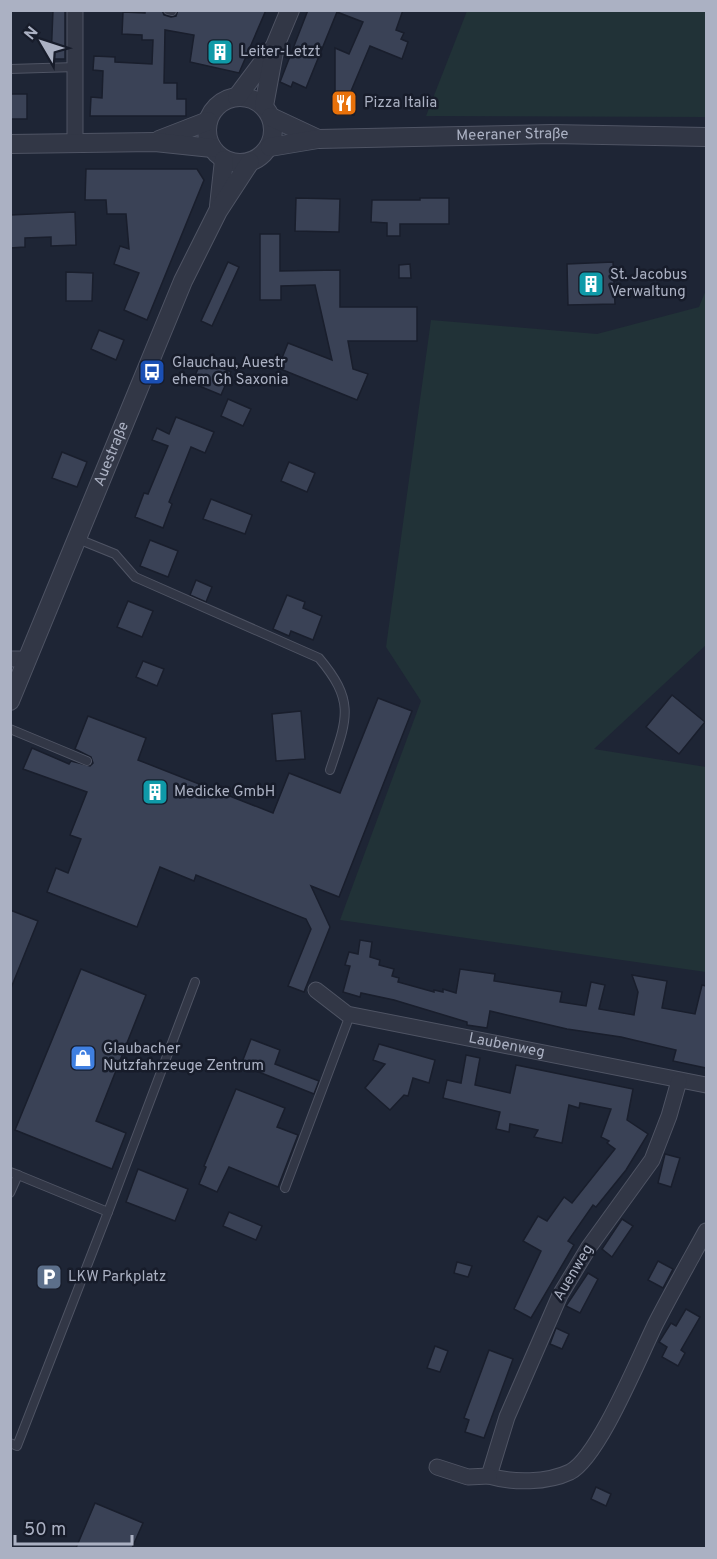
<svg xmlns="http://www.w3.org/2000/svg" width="717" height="1559" viewBox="0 0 717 1559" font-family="Overpass,sans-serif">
<rect width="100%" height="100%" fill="#1e2535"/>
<g fill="#213237">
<polygon points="467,11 706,11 706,117 426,116"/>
<polygon points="706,290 706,645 594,749 706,767 706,972 340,920 421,701 386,647 431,320 597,334 699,307"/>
</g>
<g fill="#3a4256" stroke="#191e2c" stroke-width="1.5">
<polygon points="53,10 65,10 65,59 51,59"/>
<polygon points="145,10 162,10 164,15 171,17 176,16 178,10 266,10 239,73 190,62 194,35 165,30 164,83 177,83 177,99 186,99 186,116 90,116 91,97 102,98 103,71 93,70 94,56 115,57 115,62 152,64 153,40 142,40 142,35 122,34 123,12 145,13"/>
<polygon points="308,10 403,10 396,30 404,33 401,39 408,42 402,59 370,46 351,91 354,115 335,114 335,48 349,54 363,22 337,12 306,88 293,82 291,87 280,82"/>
<rect x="10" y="94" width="17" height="25"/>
<polygon points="86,169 197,169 204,180 147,320 124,310 139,273 114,264 120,246 129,249 126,214 107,214 106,200 85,200"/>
<polygon points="296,198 340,199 339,232 295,231"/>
<polygon points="420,198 449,198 449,224 400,224 400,236 387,236 387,223 371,222 372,200 420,200"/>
<polygon points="75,212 76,245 51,246 51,237 25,238 25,247 10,248 10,215"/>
<polygon points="260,234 280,234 280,271 340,270 340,307 417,307 417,341 348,341 353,369 368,374 357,400 278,368 288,343 332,360 315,285 281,286 281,300 260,300"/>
<polygon points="228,262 239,267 212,326 201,321"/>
<polygon points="613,262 615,304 568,305 567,264"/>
<polygon points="410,264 411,278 399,278 399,265"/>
<polygon points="66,272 93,273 92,301 66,301"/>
<polygon points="99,330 124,340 116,360 91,349"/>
<polygon points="202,359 231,372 221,395 192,383"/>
<polygon points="228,399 251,409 243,426 221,416"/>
<polygon points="176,417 214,432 205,453 191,447 169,502 172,504 163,528 135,517 144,493 148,494 168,446 152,440 157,428 169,434"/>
<polygon points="62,452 87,462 77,487 52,478"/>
<polygon points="289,462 315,473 307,492 281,481"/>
<polygon points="211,499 252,515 245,534 203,519"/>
<polygon points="150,540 178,551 168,577 140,566"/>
<polygon points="196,580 212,587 206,602 190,595"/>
<polygon points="287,595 305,602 303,608 322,616 313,640 291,631 289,636 273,629"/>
<polygon points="128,601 153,611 142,637 117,627"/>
<polygon points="143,661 164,669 157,686 136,677"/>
<polygon points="672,695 705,722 679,754 646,727"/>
<polygon points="378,698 412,711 339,897 311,886 330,927 304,992 288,986 311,929 306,919 196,875 194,881 160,867 137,927 47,892 56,868 68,873 81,839 70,835 87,792 23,769 32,748 69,764 71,761 90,766 93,763 91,757 75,749 88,716 146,738 138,760 273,813 289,773 340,793"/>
<polygon points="301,711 305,759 276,761 272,714"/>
<polygon points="10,910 38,921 11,988 10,988"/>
<polygon points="360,940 372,942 370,957 380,960 379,965 394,969 392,976 399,978 398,982 434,992 434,990 443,992 443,989 456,993 460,969 495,974 494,981 562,992 560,1002 586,1006 591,982 605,985 599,1009 634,1015 638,992 632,975 667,981 662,1008 695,1014 702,985 706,986 706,1068 673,1061 676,1050 621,1037 567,1029 490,1011 487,1028 467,1025 467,1022 394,1000 361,993 360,997 343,992 350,966 345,965 349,952 358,954"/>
<polygon points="81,969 146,995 96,1121 126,1133 112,1169 15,1130"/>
<polygon points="251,1039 280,1050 275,1064 319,1081 314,1094 241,1065"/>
<polygon points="379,1044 435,1060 429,1083 413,1078 408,1096 404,1095 390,1110 365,1088 385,1064 373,1060"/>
<polygon points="466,1055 480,1058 475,1085 510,1093 516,1065 633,1089 627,1120 648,1134 626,1170 596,1207 593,1205 568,1241 574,1245 531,1318 514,1309 541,1251 523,1241 538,1216 547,1221 564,1197 572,1203 615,1149 607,1143 609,1141 601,1137 611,1109 580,1103 579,1108 569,1105 562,1143 534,1137 538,1130 510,1124 509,1132 496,1129 500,1112 443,1098 447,1080 461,1083"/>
<polygon points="236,1089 285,1108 277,1127 298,1135 278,1187 229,1167 217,1192 199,1184 206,1167 204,1166"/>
<polygon points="665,1154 680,1158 671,1187 658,1183"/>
<polygon points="138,1169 188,1189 175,1221 126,1202"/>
<polygon points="229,1212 262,1226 256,1240 223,1226"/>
<polygon points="622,1219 633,1226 612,1257 602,1249"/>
<polygon points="658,1261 673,1269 663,1288 648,1280"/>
<polygon points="457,1262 472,1266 468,1277 454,1273"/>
<polygon points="588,1273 598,1279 580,1313 566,1306"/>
<polygon points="686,1309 700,1317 681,1350 685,1353 678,1366 662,1357 667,1347 659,1342 671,1323 676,1326"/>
<polygon points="556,1328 569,1334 562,1349 550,1344"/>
<polygon points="435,1346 448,1351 440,1372 427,1368"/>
<polygon points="489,1350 513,1359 484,1438 465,1432 469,1420 464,1418"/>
<polygon points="596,1487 611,1494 606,1506 591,1499"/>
<polygon points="95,1503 143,1523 132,1548 76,1548"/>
</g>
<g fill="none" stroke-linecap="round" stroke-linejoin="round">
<g stroke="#4f5464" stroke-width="10">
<g id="service">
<polyline points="168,10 172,11"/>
<polyline points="10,69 76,67"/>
<path d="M78,539L115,554L135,577L319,658C356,702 347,719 330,770"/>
<polyline points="10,729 87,761"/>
<polyline points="10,1172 18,1175 10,1193"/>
<polyline points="18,1175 108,1212 195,982"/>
<polyline points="285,1188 350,1015"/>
<polyline points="10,1443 17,1446 108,1212"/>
</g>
</g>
<g stroke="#4f5464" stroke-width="17">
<g id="minor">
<polyline points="75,10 75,144"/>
<polyline points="10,659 27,659"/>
<path id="s1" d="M316,990L347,1014L706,1085"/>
<path d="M679,1081L669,1116L652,1160L589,1247L560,1295L507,1417L489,1476C513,1483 547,1483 570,1472C599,1457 640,1355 656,1323C672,1292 689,1262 706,1231"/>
<polyline points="437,1467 468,1477 489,1476"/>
</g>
</g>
<g stroke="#4f5464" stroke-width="20">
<g id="tertiary">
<circle cx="240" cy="130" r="33"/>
<polyline points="237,97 272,50"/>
<polyline points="264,106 275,46 290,10"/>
<polyline points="271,117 318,139"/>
<polyline points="159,140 208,121"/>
<polyline points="10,144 155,142 212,148"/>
<path id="s2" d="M270,147L318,139L552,134L706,137"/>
<polyline points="219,206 224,160"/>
<path id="s3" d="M10,701L183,281L218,211L250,162"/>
</g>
</g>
<use href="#service" stroke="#323746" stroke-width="8"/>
<use href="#minor" stroke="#323746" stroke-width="15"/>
<use href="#tertiary" stroke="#323746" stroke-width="18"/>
</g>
<defs>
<g id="building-square" transform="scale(1.35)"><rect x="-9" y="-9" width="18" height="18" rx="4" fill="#0f9aa8" stroke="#171c2a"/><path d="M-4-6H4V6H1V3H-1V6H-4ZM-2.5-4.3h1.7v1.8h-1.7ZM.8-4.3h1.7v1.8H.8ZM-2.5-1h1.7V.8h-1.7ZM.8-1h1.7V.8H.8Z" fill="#fff"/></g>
<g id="restaurant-square" transform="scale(1.35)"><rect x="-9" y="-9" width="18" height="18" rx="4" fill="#e8710a" stroke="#171c2a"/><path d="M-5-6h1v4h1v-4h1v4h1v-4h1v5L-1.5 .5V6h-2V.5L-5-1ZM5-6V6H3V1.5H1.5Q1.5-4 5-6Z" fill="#fff"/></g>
<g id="bus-square" transform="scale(1.35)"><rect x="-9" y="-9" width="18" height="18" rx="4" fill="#1a4fb4" stroke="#171c2a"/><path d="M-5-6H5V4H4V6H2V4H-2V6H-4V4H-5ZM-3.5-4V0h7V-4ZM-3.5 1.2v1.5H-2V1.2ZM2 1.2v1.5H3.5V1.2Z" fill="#fff"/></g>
<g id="shop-square" transform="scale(1.35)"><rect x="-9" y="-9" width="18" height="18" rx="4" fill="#3f7fe0" stroke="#171c2a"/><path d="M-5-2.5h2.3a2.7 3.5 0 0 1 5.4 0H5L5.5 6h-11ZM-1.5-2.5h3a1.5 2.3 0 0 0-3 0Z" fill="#fff"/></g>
<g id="parking-square" transform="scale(1.35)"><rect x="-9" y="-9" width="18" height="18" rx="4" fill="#5c6f8a" stroke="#171c2a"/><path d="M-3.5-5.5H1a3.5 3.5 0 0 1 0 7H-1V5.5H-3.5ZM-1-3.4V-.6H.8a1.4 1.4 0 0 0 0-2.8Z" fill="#fff"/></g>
</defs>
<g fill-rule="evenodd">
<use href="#building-square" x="220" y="52"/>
<use href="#restaurant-square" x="344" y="103"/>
<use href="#building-square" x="591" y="284"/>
<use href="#bus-square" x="152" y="372"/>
<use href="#building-square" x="155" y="792"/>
<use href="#shop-square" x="83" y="1058"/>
<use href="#parking-square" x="49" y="1277"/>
</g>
<g text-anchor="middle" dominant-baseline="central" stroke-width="5" stroke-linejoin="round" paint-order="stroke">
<g font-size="15" fill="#abb1c3" stroke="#171c2a" text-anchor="start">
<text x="240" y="52">Leiter-Letzt</text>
<text x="364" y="103">Pizza Italia</text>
<text x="610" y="275">St. Jacobus<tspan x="610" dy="17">Verwaltung</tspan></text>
<text x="172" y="363">Glauchau, Auestr<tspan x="172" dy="17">ehem Gh Saxonia</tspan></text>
<text x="174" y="792">Medicke GmbH</text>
<text x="103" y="1049">Glaubacher<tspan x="103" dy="17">Nutzfahrzeuge Zentrum</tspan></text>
<text x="68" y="1277">LKW Parkplatz</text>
</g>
<g font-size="15" fill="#abb1c3" stroke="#171c2a">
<text stroke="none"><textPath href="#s2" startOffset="243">Meeraner Straße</textPath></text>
<text stroke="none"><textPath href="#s3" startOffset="267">Auestraße</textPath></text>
<text stroke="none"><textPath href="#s1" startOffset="202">Laubenweg</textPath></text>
<text transform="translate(574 1273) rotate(-59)">Auenweg</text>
</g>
</g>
<rect width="717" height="1559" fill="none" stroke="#abb1c3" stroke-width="24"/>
<g transform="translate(42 42) rotate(309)" stroke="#171c2a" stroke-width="4.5" paint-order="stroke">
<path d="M0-4.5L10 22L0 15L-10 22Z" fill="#abb1c3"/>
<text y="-9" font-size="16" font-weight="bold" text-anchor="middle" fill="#abb1c3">N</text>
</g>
<path d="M15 1535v9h117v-9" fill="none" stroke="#abb1c3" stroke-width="3"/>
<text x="24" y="1535" font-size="18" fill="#abb1c3" stroke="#171c2a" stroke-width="4.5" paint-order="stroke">50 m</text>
</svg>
